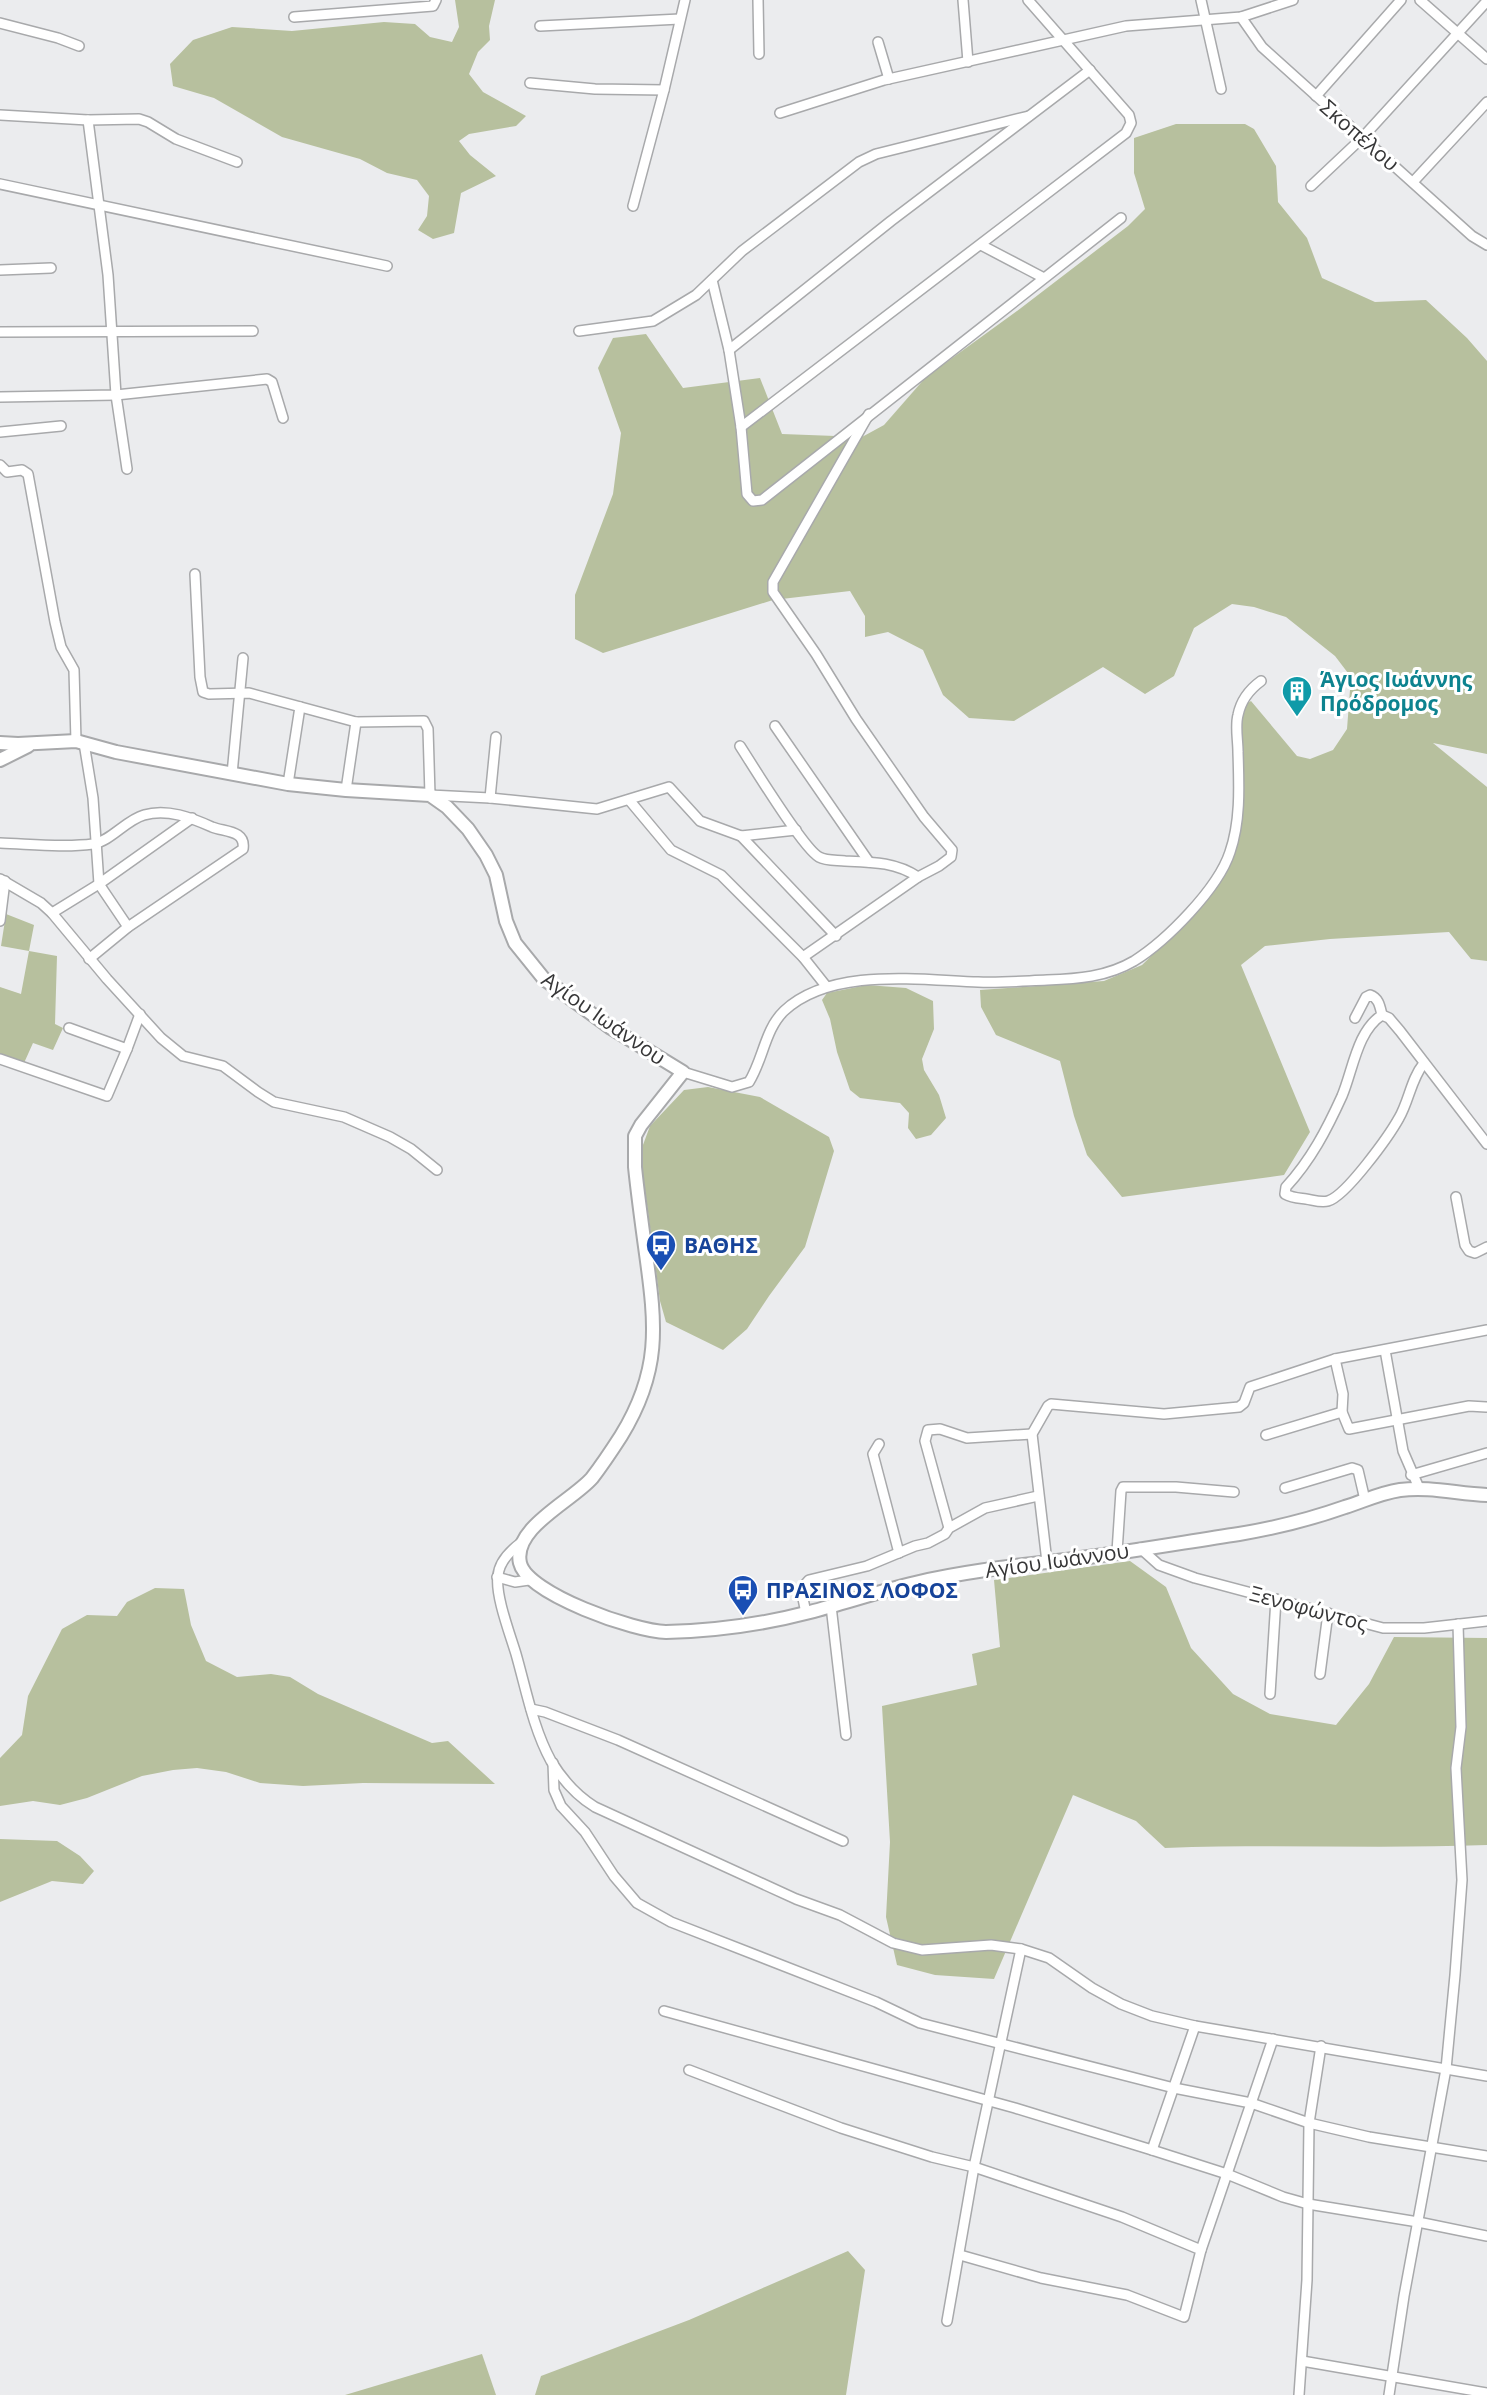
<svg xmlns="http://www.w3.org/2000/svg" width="1487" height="2395" viewBox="0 0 1487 2395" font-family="'Open Sans',sans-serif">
<rect width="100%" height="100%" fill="#ebecee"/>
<g fill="#b7c09e">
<polygon points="455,0 495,0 489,26 490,40 478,52 469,74 483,92 526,116 516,126 469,134 459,141 470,155 496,176 461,193 454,233 433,239 418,230 427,216 429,196 417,180 387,173 360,159 282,137 214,98 173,86 170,64 193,40 232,27 292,31 384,22 415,24 430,37 452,42 459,27"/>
<polygon points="1176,124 1245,124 1254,129 1276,166 1278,202 1307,238 1322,278 1375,302 1426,300 1467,338 1487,361 1487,754 1433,743 1487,787 1487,961 1471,959 1449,932 1330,939 1265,946 1241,965 1310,1132 1284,1175 1122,1197 1087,1155 1074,1116 1060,1061 996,1035 981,1007 980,990 1104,981 1142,965 1185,923 1237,837 1240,708 1251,701 1297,756 1310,759 1333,750 1347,729 1351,677 1335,656 1286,617 1254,607 1232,604 1194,628 1174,676 1145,694 1103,667 1014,721 969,718 943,695 923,650 888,632 865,637 865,616 850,591 773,600 603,653 575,639 575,595 613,494 621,433 598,368 613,338 646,334 683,388 760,378 782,434 862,437 884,425 926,377 1021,308 1128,226 1145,209 1134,173 1134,138"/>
<polygon points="6,914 34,925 29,951 57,956 55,1024 63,1028 53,1050 33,1043 24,1063 0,1054 0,987 21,994 29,951 1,946"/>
<polygon points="867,985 906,988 933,1001 934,1029 922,1059 924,1070 939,1095 946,1118 931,1135 916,1139 908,1128 909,1113 900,1103 860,1098 850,1090 837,1052 830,1019 822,1000 827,993"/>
<polygon points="708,1087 760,1097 829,1137 834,1151 805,1247 769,1296 747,1329 723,1350 666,1322 660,1301 640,1153 650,1126 684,1090"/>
<path d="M1130,1561L1166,1587L1191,1648L1233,1694L1270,1714L1336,1725L1369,1684L1394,1637L1487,1638V1845C1380,1849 1273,1844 1165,1848L1136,1821L1073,1795L994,1979L935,1975L897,1965L886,1917L890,1842L882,1706L977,1685L972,1654L1000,1647L994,1580Z"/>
<polygon points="155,1588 184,1589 191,1625 206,1661 237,1677 271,1674 290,1677 318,1694 432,1743 448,1741 495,1784 363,1783 303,1786 260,1783 226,1772 197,1768 173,1770 142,1776 87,1798 60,1805 33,1801 0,1806 0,1758 22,1735 28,1696 62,1629 87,1615 117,1616 127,1602"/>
<polygon points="0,1839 57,1841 80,1856 94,1871 83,1884 52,1881 0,1902"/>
<polygon points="848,2251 865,2270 846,2395 535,2395 541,2376 689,2320"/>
<polygon points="482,2354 496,2395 345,2395"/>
</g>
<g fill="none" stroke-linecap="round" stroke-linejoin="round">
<g stroke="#a8a9ab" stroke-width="12">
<g id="street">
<polyline points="758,0 759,54"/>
<polyline points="963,0 968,62"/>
<polyline points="1201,0 1221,89"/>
<polyline points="1420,0 1487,59"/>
<polyline points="294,17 433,6 436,0"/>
<polyline points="1241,17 1262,47 1472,236 1487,245"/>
<polyline points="0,23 58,38 79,46"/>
<polyline points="540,26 680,19"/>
<polyline points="878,42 889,79"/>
<polyline points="530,83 595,89 664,90"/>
<polyline points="1316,96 1401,0"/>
<polyline points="780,113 884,80 1126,26 1241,17 1293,0"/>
<polyline points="0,115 88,120 139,119 148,122 176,139 237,162"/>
<polyline points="88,120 108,275 116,395 127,469"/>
<polyline points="1413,182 1487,102"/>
<polyline points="0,184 387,266"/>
<polyline points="1311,186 1363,137 1487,1"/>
<polyline points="633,206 664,90 685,0"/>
<polyline points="981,245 1044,278"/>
<polyline points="0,270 51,268"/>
<polyline points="712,280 729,350 741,427 747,494 753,501 762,500 1121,218"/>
<polyline points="579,331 653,321 696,295 742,251 859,162 876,154 1029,116"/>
<polyline points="0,332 253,331"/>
<polyline points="729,350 891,221 1090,70"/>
<polyline points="0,397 116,395 267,379 272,382 283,418"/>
<polyline points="741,427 1126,133 1131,123 1129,115 1028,0"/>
<polyline points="0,432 61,426"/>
<polyline points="0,465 7,472 22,470 28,474 55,622 61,647 74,670 76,741"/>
<polyline points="195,574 200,677 203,692 209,694 249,693 356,722 424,721 428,729 430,795 490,798 597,809 669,787 700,821 741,836 796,830"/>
<polyline points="775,726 869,862"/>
<polyline points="84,743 93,798 99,884 128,927"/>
<path d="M740,746C753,766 803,848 819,857C826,861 837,860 845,861C872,862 896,862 918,877"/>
<polyline points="232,774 243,658"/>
<polyline points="288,784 300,707"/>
<polyline points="346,790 356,722"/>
<polyline points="490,798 496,737"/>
<polyline points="630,801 671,850 721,875 803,957 826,986"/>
<polyline points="741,836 836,936"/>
<path d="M0,843C30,844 63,848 93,844C111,841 126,820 144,815C167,808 192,818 212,827C224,832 246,830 243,849L128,927L89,959"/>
<polyline points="0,879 41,903 52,913 107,979 161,1038 183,1056 223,1066 258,1092 274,1102 344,1117 390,1137 411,1149 437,1170"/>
<polyline points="52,913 99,884 192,818"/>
<polyline points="0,921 5,881"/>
<polyline points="803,957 918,877 939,866 951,857 952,850 924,817 856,719 816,654 773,592 773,582 869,414"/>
<polyline points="1382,1015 1389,1018 1400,1031 1487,1144"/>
<path d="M1355,1018L1366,997L1370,995C1379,998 1380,1007 1382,1015C1357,1031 1353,1070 1342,1096C1327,1129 1311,1160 1286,1187L1285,1194C1292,1198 1298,1198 1306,1199C1313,1200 1321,1203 1328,1201C1346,1196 1389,1136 1399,1118C1409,1101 1411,1079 1424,1063"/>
<polyline points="127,1049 140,1014"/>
<polyline points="0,1059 107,1096 127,1049 69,1028"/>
<path d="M683,1072L732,1087L749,1082C763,1060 765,1029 784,1011C831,967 919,980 978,982C1001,983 1024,981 1047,980C1077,979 1107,977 1134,961C1166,941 1218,889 1230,852C1241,820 1239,784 1238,752C1238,740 1235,726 1238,715C1241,700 1250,689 1261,681"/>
<polyline points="1456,1197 1465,1245 1469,1251 1475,1253 1487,1247"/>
<polyline points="1385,1350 1403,1451 1419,1488"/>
<polyline points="1335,1359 1343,1394 1342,1412 1349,1429 1469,1406 1486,1407"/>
<polyline points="1266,1435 1342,1412"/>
<polyline points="879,1444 873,1454 899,1553"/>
<polyline points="1411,1475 1487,1453"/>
<polyline points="1285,1488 1352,1468 1358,1470 1365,1500"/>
<polyline points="949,1528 925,1441 928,1430 940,1429 967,1438 1032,1434"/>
<path d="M522,1542C511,1550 499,1561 498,1576C495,1595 510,1634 516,1654C526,1689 533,1728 551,1761C562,1779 577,1796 595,1807L796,1899L840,1915L893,1943L922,1950L991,1945L1021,1949L1049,1958L1092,1988L1121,2004L1152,2016L1195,2026L1487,2076"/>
<polyline points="1140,1548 1159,1565 1195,1578 1383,1628 1424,1628 1487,1621"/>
<polyline points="1117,1552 1121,1491 1123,1487 1176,1487 1234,1492"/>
<polyline points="1047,1562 1032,1434 1048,1406 1051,1404 1164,1414 1239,1407 1244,1403 1250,1387 1335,1359 1487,1330"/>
<polyline points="497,1577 515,1582 529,1580"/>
<polyline points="831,1606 846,1735"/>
<polyline points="806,1613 801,1589 809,1580 867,1566 915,1546 928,1543 945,1534 949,1528 985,1508 1038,1496"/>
<polyline points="1320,1674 1328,1613"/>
<polyline points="1270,1694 1276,1599"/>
<polyline points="531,1709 545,1712 618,1740 843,1841"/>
<polyline points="553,1763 554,1790 561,1806 585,1832 614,1876 637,1903 671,1922 876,2002 920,2023 1174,2088 1251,2103 1309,2123 1369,2137 1487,2156"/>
<polyline points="664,2011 1015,2108 1152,2150 1195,2026"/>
<polyline points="689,2070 841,2128 932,2157 974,2167 1122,2217 1201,2250 1184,2317 1127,2295 1041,2278 960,2255"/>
<polyline points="1152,2150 1227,2174 1283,2197 1308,2204 1418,2222 1487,2236"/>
<polyline points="1201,2250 1273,2039"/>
<polyline points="947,2321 974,2167 1021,1949"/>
<polyline points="1302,2361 1487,2393"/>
<polyline points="1299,2395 1307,2280 1309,2123 1321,2046"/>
<polyline points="1389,2395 1404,2296 1446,2069 1455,1975 1462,1880 1456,1768 1461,1727 1458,1624"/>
</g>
</g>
<g stroke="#a8a9ab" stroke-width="16">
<g id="secondary">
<path d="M0,743L18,744L76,741L116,752L288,784L346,790L430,795L447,807L468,829L486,855L496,875L506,921L515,943L544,979L611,1028L683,1072L641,1125L635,1136V1167C638,1196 642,1225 646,1254C656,1326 661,1371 621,1436C612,1450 602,1465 592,1478C572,1501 512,1528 520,1563C527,1594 636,1632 666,1632C713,1631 764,1624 810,1612C845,1603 880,1591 915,1583C970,1570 1025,1565 1081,1558C1134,1551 1186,1542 1239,1534C1275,1528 1311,1519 1345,1507C1364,1501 1380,1493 1400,1490C1430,1486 1458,1494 1487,1495"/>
<polyline points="0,760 28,746"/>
</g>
</g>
<use href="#street" stroke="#fff" stroke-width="9"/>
<use href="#secondary" stroke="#fff" stroke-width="12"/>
</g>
<defs>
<g id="building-pin" transform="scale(1.575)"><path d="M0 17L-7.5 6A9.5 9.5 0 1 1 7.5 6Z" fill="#0f9aa8" stroke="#fff"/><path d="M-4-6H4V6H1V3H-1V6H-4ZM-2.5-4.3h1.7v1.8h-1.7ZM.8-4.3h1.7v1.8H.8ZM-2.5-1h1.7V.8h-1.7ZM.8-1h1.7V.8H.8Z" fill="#fff"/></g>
<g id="bus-pin" transform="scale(1.575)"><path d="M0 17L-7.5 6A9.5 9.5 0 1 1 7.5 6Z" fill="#1a4fb4" stroke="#fff"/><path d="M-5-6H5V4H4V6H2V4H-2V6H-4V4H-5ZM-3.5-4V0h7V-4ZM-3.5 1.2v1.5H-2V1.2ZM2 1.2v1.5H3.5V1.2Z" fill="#fff"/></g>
</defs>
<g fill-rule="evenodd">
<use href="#building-pin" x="1297" y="691"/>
<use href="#bus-pin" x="661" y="1245"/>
<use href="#bus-pin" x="743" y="1590"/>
</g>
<g text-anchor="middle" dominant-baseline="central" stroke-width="6" stroke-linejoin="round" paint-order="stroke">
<g font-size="21" fill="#363637" stroke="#fff">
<text transform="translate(1360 135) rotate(41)">Σκοπέλου</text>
<text transform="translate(604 1018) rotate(35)">Αγίου Ιωάννου</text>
<text transform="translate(1057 1560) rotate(-8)">Αγίου Ιωάννου</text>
<text transform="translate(1309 1608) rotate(15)">Ξενοφώντος</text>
</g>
<g font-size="21" font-weight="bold" fill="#0d838f" stroke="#fff" text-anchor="start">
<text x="1320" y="679">Άγιος Ιωάννης<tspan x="1320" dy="24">Πρόδρομος</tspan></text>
</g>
<g font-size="21" font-weight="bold" fill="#164399" stroke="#fff" text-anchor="start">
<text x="684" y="1245">ΒΑΘΗΣ</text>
<text x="766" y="1590">ΠΡΑΣΙΝΟΣ ΛΟΦΟΣ</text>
</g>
</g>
</svg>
